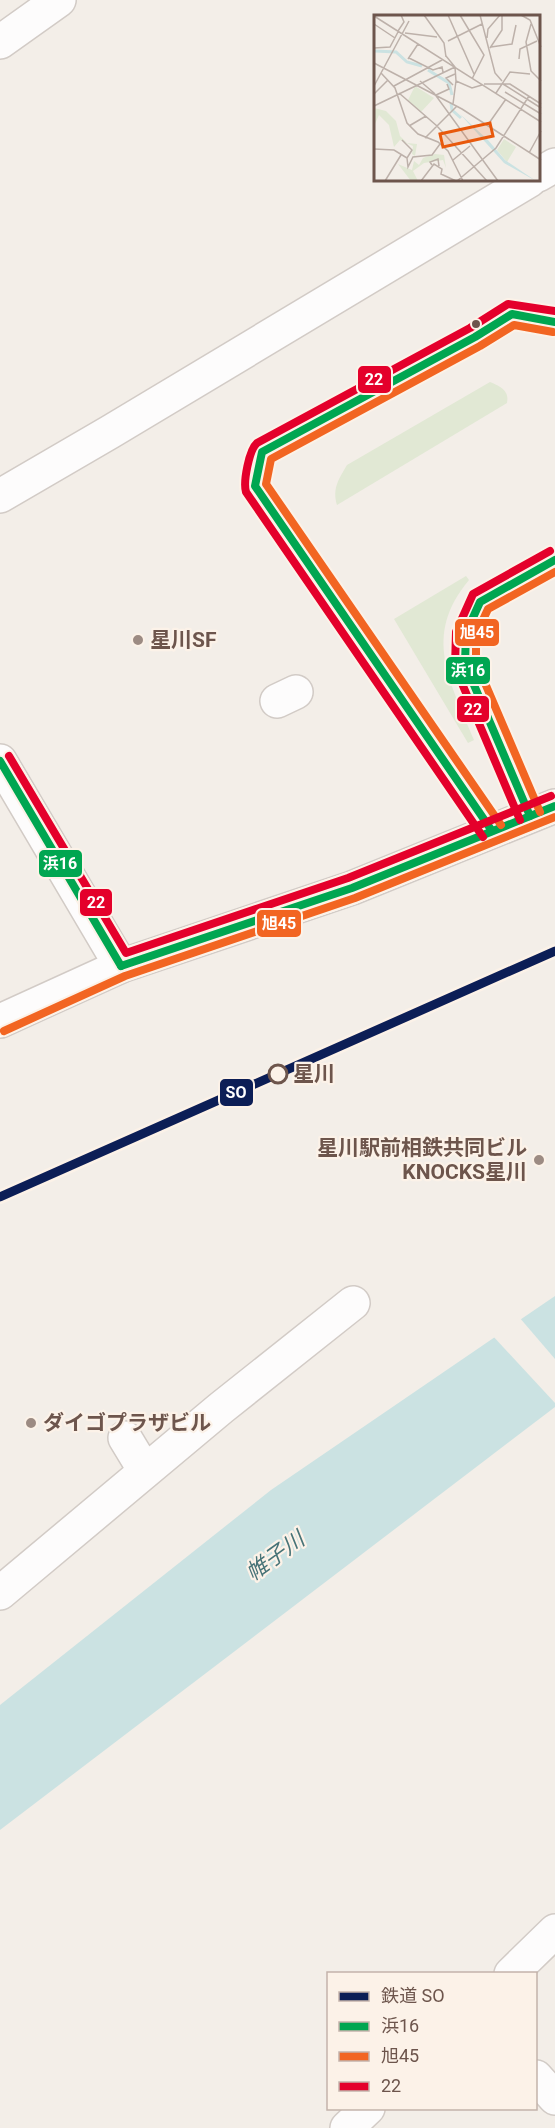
<svg xmlns="http://www.w3.org/2000/svg" width="555" height="2128" viewBox="0 0 555 2128" font-family="Roboto,'Noto Sans JP',sans-serif">
<rect width="100%" height="100%" fill="#f3eee8"/>
<g fill="#e1e8d4">
<path d="M490,382C500,386 510,391 507,403L337,505C332,488 339,479 347,465Z"/>
<path d="M466,576L469,580C422,636 450,681 474,740L468,743L394,619Z"/>
</g>
<polygon fill="#cbe2e2" points="555,1296 555,1407 0,1830 0,1705 271,1490"/>
<polygon fill="#f3eee8" points="519,1317 555,1359 555,1403 492,1335"/>
<g fill="none" stroke-linecap="round" stroke-linejoin="round">
<g stroke="#d2cbc6" stroke-width="36">
<g id="pedestrian">
<polyline points="277,701 296,692"/>
<polyline points="125,1438 145,1471"/>
<polyline points="0,1593 221,1408 353,1303"/>
</g>
</g>
<g stroke="#d2cbc6" stroke-width="36">
<g id="tertiary">
<polyline points="0,42 59,0"/>
<polyline points="538,175 555,165"/>
<polyline points="0,496 110,432 530,180"/>
<polyline points="0,761 121,966"/>
<polyline points="0,1021 121,966 352,888 555,806"/>
<polyline points="511,1974 555,1931"/>
<polyline points="536,2077 555,2098"/>
<polyline points="347,2128 368,2108"/>
</g>
</g>
<use href="#pedestrian" stroke="#fdfcfc" stroke-width="33"/>
<use href="#tertiary" stroke="#fdfcfc" stroke-width="33"/>
<g stroke="#fcf2e8" stroke-width="12">
<g id="bus-1">
<polyline points="0,761 121,966"/>
<polyline points="530,816 465,664 466,633 480,602 555,560"/>
<polyline points="492,831 255,486 262,452 475,337 512,314 555,322"/>
<polyline points="121,966 352,888 555,806"/>
</g>
</g>
<g stroke="#fcf2e8" stroke-width="12">
<g id="bus-2">
<polyline points="540,812 476,662 476,635 488,609 555,572"/>
<polyline points="501,825 266,484 271,459 480,346 514,325 553,332"/>
<polyline points="4,1031 125,976 355,898 555,817"/>
</g>
</g>
<g stroke="#fcf2e8" stroke-width="12">
<g id="bus-3">
<polyline points="9,756 126,953 348,878 551,796"/>
<polyline points="520,820 455,667 456,632 473,594 550,551"/>
<path d="M483,837L246,492C243,482 249,450 257,443L470,328L508,304L555,311"/>
</g>
</g>
<use href="#bus-1" stroke="#00a651" stroke-width="8"/>
<use href="#bus-2" stroke="#f26522" stroke-width="8"/>
<use href="#bus-3" stroke="#e4002b" stroke-width="8"/>
<g stroke="#fcf2e8" stroke-width="14">
<polyline id="rail-1" points="0,1197 555,951"/>
</g>
<use href="#rail-1" stroke="#0c1e56" stroke-width="9"/>
</g>
<circle fill="#6d554c" stroke="#fcf2e8" stroke-width="2" cx="476" cy="324" r="5"/>
<g fill="#9c8b83" stroke="#fcf2e8" stroke-width="2">
<circle cx="138" cy="640" r="6"/>
<circle cx="539" cy="1160" r="6"/>
<circle cx="31" cy="1423" r="6"/>
</g>
<circle fill="#fcf2e8" stroke="#6d554c" stroke-width="3" cx="278" cy="1074" r="9"/>
<g text-anchor="middle" dominant-baseline="central" stroke-width="4.5" stroke-linejoin="round" paint-order="stroke">
<g font-size="21" font-weight="bold" fill="#6d554c" stroke="#fcf2e8" text-anchor="start">
<text x="150" y="640">星川SF</text>
<text x="527" y="1148" text-anchor="end">星川駅前相鉄共同ビル<tspan x="527" dy="24">KNOCKS星川</tspan></text>
<text x="43" y="1423">ダイゴプラザビル</text>
</g>
<g font-size="21" font-weight="bold" fill="#6d554c" stroke="#fcf2e8" text-anchor="start">
<text x="293" y="1074">星川</text>
</g>
<g font-size="22" font-style="italic" fill="#477377" stroke="#fcf2e8">
<text transform="translate(275 1556) rotate(-36)">帷子川</text>
</g>
</g>
<g transform="translate(374 15)">
<rect width="166" height="166" fill="#f3eee8"/>
<path d="M41,71L60,83L47,97L34,85ZM0,93L12,96L22,106L26,121L33,128L43,129L41,141L38,139L39,131L26,125L20,132L15,110L5,100L0,111ZM130,124L142,132L133,147L123,135ZM61,139L70,140L72,153L69,145L50,148L39,156L44,166H37L24,149L38,155L40,146L45,150L49,143Z" fill="#e1e8d4"/>
<path d="M86,99L114,125L131,145L162,166L130,148Z" fill="#cbe2e2"/>
<path fill="none" stroke="#cbe2e2" stroke-width="3" d="M1,36L22,37L33,47L48,51M54,55L75,68L78,80M77,88L78,95L87,103"/>
<path fill="none" stroke="#bdb1aa" stroke-width="1.5" d="M50,0L70,28L72,42M74,0L100,59M86,0L110,40L98,64M106,0L121,58L128,66M147,0L156,5L167,32M0,1L167,107M0,9L21,23M157,9L152,27L157,56L167,66M24,16L30,7L27,0M31,18L63,22M113,23L114,14L126,0M74,26L108,9M117,32L138,29L142,10M0,33L16,32L24,17M116,33L128,15V0M72,41L81,52L82,66L98,73L108,70M35,43L59,55L68,52L69,57M34,44L44,29M145,44L146,34L163,26M0,48L88,94L167,145M7,58L21,73L33,108L44,119L64,127L74,136L89,166M46,66L60,78L124,166M110,69H136L167,89M129,69L167,93M79,70L72,63L81,59M0,71L35,6M20,71L68,45M131,77L167,99M25,78L63,111L113,166M122,78L136,57L156,59M0,79L14,65M62,80L75,74L73,69M79,89L82,66M0,91L81,52M35,111L52,101M113,111L132,84M51,123L83,91M28,125L38,135L33,143L34,152L39,142L58,140L66,129M0,134L20,135L33,143M155,138L167,116M79,145L96,131M58,150L56,147L64,144L65,151M11,166L27,140M47,166L60,149L68,154L67,159L82,166M83,166L122,133L155,81"/>
<path fill="#e8590c" fill-opacity="0.15" stroke="#e8590c" stroke-width="3" d="M116,108L119,121L69,132L66,119Z"/>
<rect width="166" height="166" fill="none" stroke="#6d554c" stroke-width="3"/>
</g>
<g stroke="#fcf2e8" stroke-width="2">
<rect x="357" y="365" width="35" height="29" rx="6" fill="#e4002b"/>
<rect x="454" y="618" width="46" height="29" rx="6" fill="#f26522"/>
<rect x="445" y="656" width="46" height="29" rx="6" fill="#00a651"/>
<rect x="456" y="695" width="34" height="28" rx="6" fill="#e4002b"/>
<rect x="38" y="849" width="45" height="29" rx="6" fill="#00a651"/>
<rect x="79" y="888" width="34" height="29" rx="6" fill="#e4002b"/>
<rect x="256" y="909" width="46" height="29" rx="6" fill="#f26522"/>
<rect x="219" y="1078" width="35" height="29" rx="6" fill="#0c1e56"/>
</g>
<g font-size="16" text-anchor="middle" font-weight="bold" fill="#fff">
<text x="374" y="385">22</text>
<text x="477" y="638">旭45</text>
<text x="468" y="676">浜16</text>
<text x="473" y="715">22</text>
<text x="60" y="869">浜16</text>
<text x="96" y="908">22</text>
<text x="279" y="929">旭45</text>
<text x="236" y="1098">SO</text>
</g>
<rect x="327" y="1972" width="210" height="138" fill="#fcf2e8" stroke="#c3b3aa" stroke-width="1.5"/>
<rect x="339" y="1992" width="30" height="9" fill="#0c1e56" stroke="#c3b3aa" stroke-width="1.5"/>
<text x="381" y="2002" font-size="18" fill="#6d554c">鉄道 SO</text>
<rect x="339" y="2022" width="30" height="9" fill="#00a651" stroke="#c3b3aa" stroke-width="1.5"/>
<text x="381" y="2032" font-size="18" fill="#6d554c">浜16</text>
<rect x="339" y="2052" width="30" height="9" fill="#f26522" stroke="#c3b3aa" stroke-width="1.5"/>
<text x="381" y="2062" font-size="18" fill="#6d554c">旭45</text>
<rect x="339" y="2082" width="30" height="9" fill="#e4002b" stroke="#c3b3aa" stroke-width="1.5"/>
<text x="381" y="2092" font-size="18" fill="#6d554c">22</text>
</svg>
